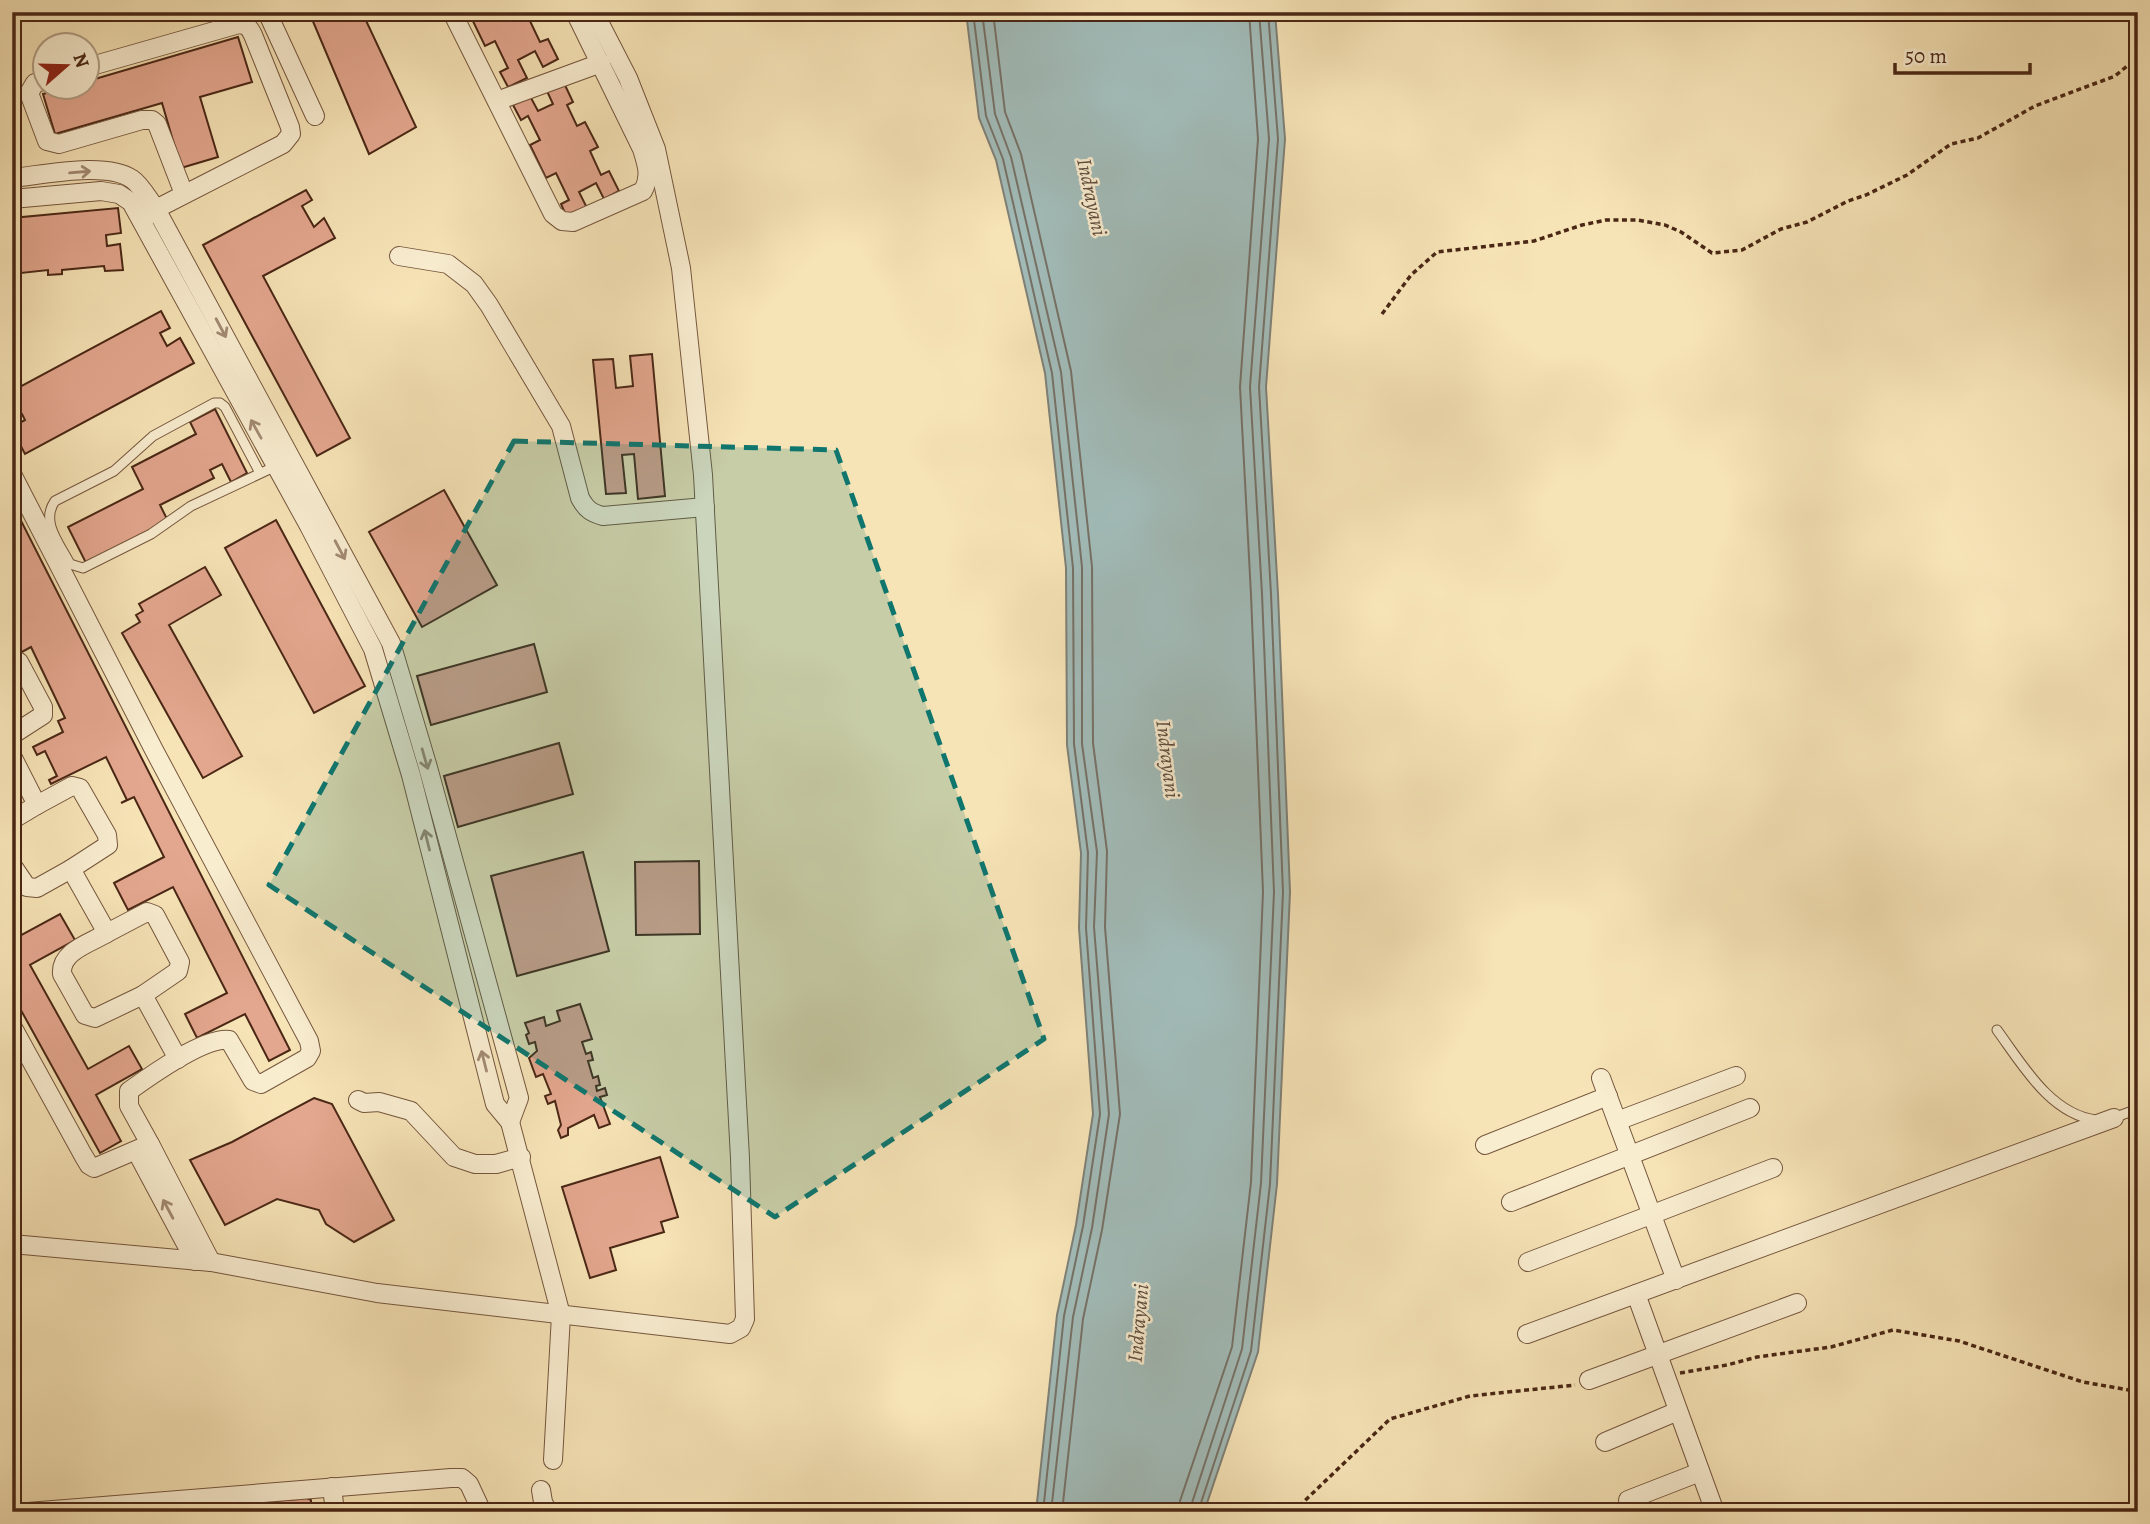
<svg xmlns="http://www.w3.org/2000/svg" width="2150" height="1524" viewBox="0 0 2150 1524" font-family="Alegreya,serif">
<rect width="100%" height="100%" fill="#f6e3b6"/>
<filter id="stains"><feTurbulence type="fractalNoise" baseFrequency=".00286" numOctaves="4"/><feColorMatrix values="0 0 0 0 .2 0 0 0 0 .09 0 0 0 0 .02 0 0 0 .5 -.17"/></filter>
<radialGradient id="worn" r=".72"><stop offset=".6" stop-color="#630" stop-opacity="0"/><stop offset="1" stop-color="#630" stop-opacity=".3"/></radialGradient>
<polygon fill="#a1bbb8" stroke="#7e8077" stroke-width="2" points="966,12 1275,12 1285,139 1266,387 1278,594 1290,892 1277,1184 1258,1352 1204,1512 1036,1512 1057,1315 1076,1225 1093,1114 1079,928 1081,853 1067,745 1066,568 1045,373 996,160 979,118"/>
<g fill="none" stroke-linecap="round" stroke-linejoin="round">
<g stroke="#767166" stroke-width="2">
<polyline points="973,12 986,116 1003,159 1052,373 1073,568 1074,744 1088,853 1086,928 1100,1114 1083,1226 1064,1316 1043,1512"/>
<polyline points="982,12 995,114 1011,157 1061,372 1082,567 1082,744 1097,852 1094,927 1109,1114 1092,1228 1073,1317 1051,1512"/>
<polyline points="993,12 1005,112 1021,154 1071,371 1092,567 1093,743 1107,851 1105,927 1120,1114 1102,1230 1083,1319 1062,1512"/>
<polyline points="1179,1512 1180,1501 1232,1347 1251,1182 1263,892 1251,595 1240,387 1258,139 1249,12"/>
<polyline points="1189,1512 1242,1349 1261,1183 1274,892 1262,594 1250,387 1269,139 1259,12"/>
<polyline points="1198,1512 1251,1351 1270,1184 1283,892 1271,594 1259,387 1278,139 1268,12"/>
</g>
</g>
<g fill="#e3a68e" stroke="#4a2715" stroke-width="2">
<polygon points="309,12 362,12 416,127 369,154"/>
<polygon points="536,12 537,15 529,19 540,42 548,39 558,59 543,67 535,51 518,60 527,78 508,87 500,72 508,68 495,41 485,46 469,13"/>
<polygon points="238,37 252,82 200,97 218,157 181,168 162,103 55,134 43,94 65,88 88,88 88,81"/>
<polygon points="563,81 573,102 567,105 577,126 585,122 598,147 590,151 601,175 609,171 619,191 604,199 596,183 579,192 588,210 568,220 561,204 569,200 556,173 546,178 530,145 540,140 528,116 521,120 513,105 530,96 538,111 553,104 546,89"/>
<polygon points="306,190 312,200 302,206 314,227 324,218 335,238 263,276 350,438 317,456 203,245"/>
<polygon points="118,208 121,233 106,235 107,246 120,244 123,270 105,271 104,266 62,270 62,274 48,275 48,270 12,274 12,218"/>
<polygon points="161,311 170,328 160,333 167,346 180,338 194,363 25,454 12,429 12,427 25,420 22,414 12,419 12,391"/>
<polygon points="652,354 665,496 638,499 634,454 622,455 626,493 606,494 593,360 613,359 616,388 633,386 630,356"/>
<polygon points="215,409 247,473 231,482 222,464 210,470 214,478 160,505 168,521 86,563 68,527 143,489 132,467 196,434 190,422"/>
<polygon points="444,490 497,585 422,627 369,532"/>
<polygon points="12,503 290,1050 269,1061 245,1014 197,1038 185,1014 227,993 173,887 128,910 114,883 164,857 134,797 121,803 127,800 106,757 51,784 49,780 57,776 45,751 37,755 33,747 63,732 58,721 65,718 31,647 20,653 20,641 12,645"/>
<polygon points="276,520 365,686 314,713 225,548"/>
<polygon points="205,567 221,595 169,625 242,756 203,778 122,633 140,622 136,615 143,611 139,604"/>
<polygon points="534,644 547,692 431,725 417,676"/>
<polygon points="559,743 573,794 458,827 444,776"/>
<polygon points="583,852 609,951 517,976 491,876"/>
<polygon points="699,861 700,934 636,935 635,862"/>
<polygon points="60,914 75,940 30,965 88,1069 129,1046 142,1069 96,1095 121,1141 100,1153 12,994 12,940"/>
<polygon points="580,1004 592,1039 582,1042 586,1054 591,1052 593,1060 588,1061 593,1078 598,1076 600,1085 596,1086 597,1091 605,1088 607,1095 600,1097 610,1124 599,1128 594,1115 568,1128 568,1135 561,1138 558,1130 561,1125 555,1101 548,1104 545,1096 551,1094 543,1074 536,1077 529,1058 537,1051 535,1042 529,1044 526,1035 529,1033 525,1023 544,1017 546,1026 560,1021 557,1011"/>
<polygon points="314,1098 332,1104 394,1220 354,1242 326,1224 319,1210 277,1199 225,1225 190,1160 232,1142"/>
<polygon points="660,1157 678,1217 661,1222 664,1232 610,1248 616,1270 590,1278 562,1187"/>
<polygon points="303,1496 311,1500 311,1509 326,1512 226,1512 232,1504 298,1499"/>
</g>
<g fill="none" stroke-linecap="round" stroke-linejoin="round">
<g stroke="#75563d" stroke-width="11">
<g id="lane">
<path d="M260,473L225,407L220,403H214L153,436L114,471L55,501C40,522 60,544 70,564L83,568L151,534L191,506L276,466"/>
<path d="M1997,1030C2022,1064 2050,1114 2096,1120"/>
<polyline points="2113,1118 2138,1109"/>
</g>
</g>
<g stroke="#75563d" stroke-width="20">
<g id="street">
<polyline points="267,12 315,116"/>
<path d="M452,12L553,214L562,221L573,222L643,191C651,176 647,165 642,149L575,12"/>
<path d="M88,67L239,24C247,25 249,27 253,35L290,127L291,134L283,144L156,209L147,216"/>
<polyline points="46,80 35,83 29,93 47,141 59,144 142,120 152,120 157,124 184,194"/>
<polyline points="497,101 601,63"/>
<path d="M12,178C43,175 106,161 132,179C141,185 149,200 156,209L391,643L427,764L519,1098L510,1122"/>
<polyline points="12,199 101,191 119,194 131,202 309,526 373,649 411,775 495,1104 510,1122 561,1315 553,1460"/>
<path d="M399,256L448,264L474,284L489,305L561,426L580,498C586,509 591,513 603,516L705,507"/>
<path d="M12,474L154,750L309,1041L311,1051L307,1058L261,1084L253,1081L229,1040C204,1037 150,1076 129,1091V1106L150,1144L94,1168L89,1165L83,1155L12,1026"/>
<polyline points="12,658 19,662 43,707 43,715 12,735"/>
<polyline points="12,756 37,805 72,786 80,788 107,835 108,845 71,869 107,933 147,912 155,915 180,962 178,971 143,995 178,1059"/>
<polyline points="12,820 37,805"/>
<polyline points="12,865 27,887 37,888 71,869"/>
<path d="M107,933C91,943 60,951 62,974L85,1015L95,1018L143,995"/>
<polyline points="1601,1078 1676,1280"/>
<polyline points="358,1100 364,1103 379,1102 411,1111 454,1157 475,1164 496,1164 521,1157"/>
<polyline points="1617,1121 1736,1076"/>
<polyline points="150,1144 211,1262"/>
<polyline points="1485,1145 1608,1096"/>
<polyline points="140,1158 195,1261"/>
<polyline points="1511,1202 1750,1108"/>
<polyline points="12,1244 211,1262 377,1293 730,1334 741,1328 745,1319 740,1158 703,475 681,268 656,149 628,78 594,12"/>
<polyline points="1528,1262 1773,1168"/>
<polyline points="1636,1294 1715,1512"/>
<polyline points="1527,1334 2114,1118"/>
<polyline points="1589,1380 1797,1303"/>
<polyline points="1605,1442 1678,1411"/>
<polyline points="332,1487 335,1512"/>
<polyline points="541,1490 543,1502 548,1512"/>
<polyline points="1628,1500 1700,1472"/>
<polyline points="28,1512 451,1478 462,1478 469,1484 482,1512"/>
</g>
</g>
<g stroke="#4a2715" stroke-width="3.5" stroke-dasharray="5 3.5" stroke-linecap="butt">
<polyline points="1382,314 1411,275 1437,252 1534,241 1582,225 1606,220 1637,220 1665,225 1681,232 1712,253 1742,250 1781,229 1807,222 1848,201 1866,195 1907,175 1951,144 1978,138 2035,106 2115,76 2138,57"/>
<polyline points="1680,1373 1727,1365 1757,1357 1831,1347 1893,1330 1959,1341 2083,1382 2129,1390 2138,1388"/>
<polyline points="1293,1512 1390,1419 1470,1396 1575,1385"/>
</g>
<use href="#lane" stroke="#f9edd0" stroke-width="9"/>
<use href="#street" stroke="#f9edd0" stroke-width="18"/>
</g>
<defs><path id="oneway-shaft" d="M-6 0H5M1.5-3L5.5 0L1.5 3" fill="none" stroke-width="1.6" stroke-linecap="round" stroke-linejoin="round" transform="scale(1.75)"/></defs>
<g stroke="#a28a72">
<use href="#oneway-shaft" transform="translate(80 172) rotate(-5)"/>
<use href="#oneway-shaft" transform="translate(221 328) rotate(62)"/>
<use href="#oneway-shaft" transform="translate(256 429) rotate(-119)"/>
<use href="#oneway-shaft" transform="translate(340 550) rotate(62)"/>
<use href="#oneway-shaft" transform="translate(425 759) rotate(74)"/>
<use href="#oneway-shaft" transform="translate(427 840) rotate(-104)"/>
<use href="#oneway-shaft" transform="translate(484 1061) rotate(-104)"/>
<use href="#oneway-shaft" transform="translate(168 1209) rotate(-118)"/>
</g>
<path fill="#0f766e" fill-opacity="0.2" stroke="#0f766e" stroke-width="5" stroke-dasharray="14 9" stroke-linejoin="round" d="M514,441L836,450L1044,1039L775,1217L269,885Z"/>
<g text-anchor="middle" dominant-baseline="central" stroke-width="5" stroke-linejoin="round" paint-order="stroke">
<g font-size="21" font-style="italic" fill="#604c3e" stroke="#f9edd0">
<text transform="translate(1092 197) rotate(78)">Indrayani</text>
<text transform="translate(1168 759) rotate(83)">Indrayani</text>
<text transform="translate(1138 1323) rotate(-85)">Indrayani</text>
</g>
</g>
<rect width="2150" height="1524" fill="none" stroke="#f6e3b6" stroke-width="42"/>
<rect x="14" y="14" width="2122" height="1496" fill="none" stroke="#4a2715" stroke-width="3.5"/>
<rect x="21" y="21" width="2108" height="1482" fill="none" stroke="#4a2715" stroke-width="2"/>
<g transform="translate(66 66) rotate(70)"><circle r="33" fill="#f9edd0" stroke="#b39e85" stroke-width="2"/>
<path d="M0-5L12 26L0 18L-12 26Z" fill="#8f2418"/>
<text y="-10" font-size="19" font-weight="bold" text-anchor="middle" fill="#4a2715">N</text>
</g>
<path d="M1895 63v10h135v-10" fill="none" stroke="#4a2715" stroke-width="3.5"/>
<text x="1905" y="63" font-size="21" fill="#4a2715" stroke="#f9edd0" stroke-width="5" paint-order="stroke">50 m</text>
<rect width="100%" height="100%" filter="url(#stains)"/>
<rect width="100%" height="100%" fill="url(#worn)"/>
</svg>
